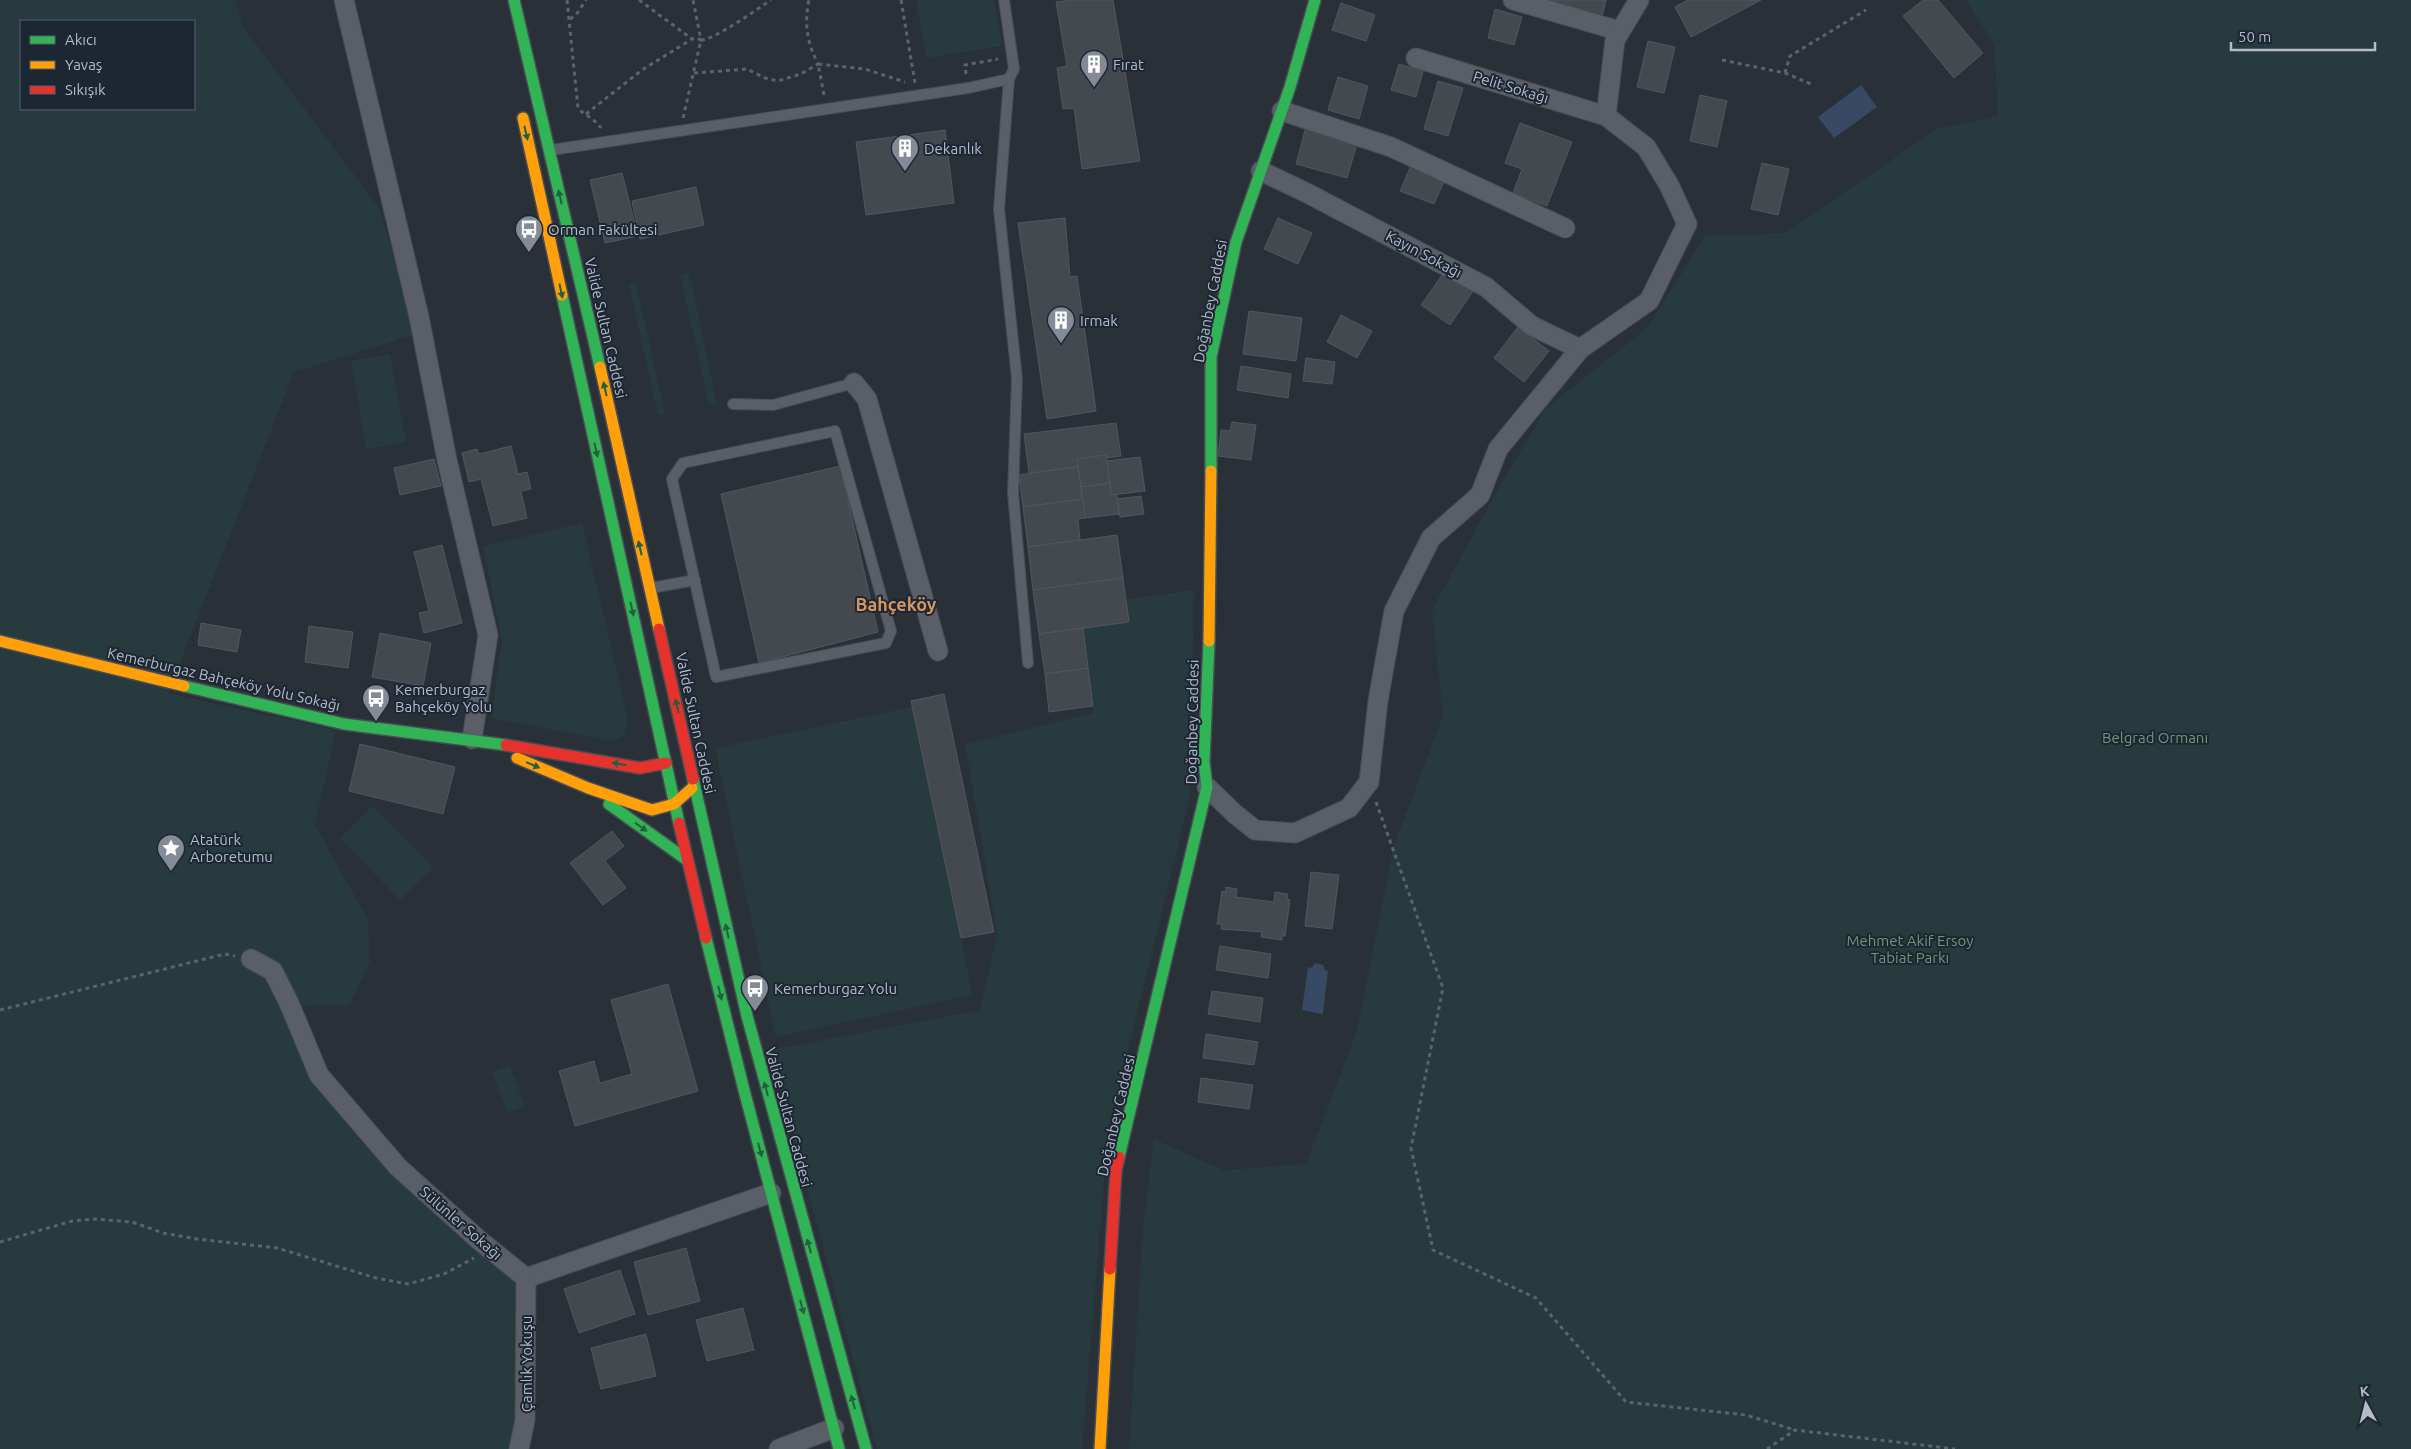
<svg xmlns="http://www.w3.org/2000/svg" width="2411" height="1449" viewBox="0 0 2411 1449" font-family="Ubuntu,sans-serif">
<rect width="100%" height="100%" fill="#2a3038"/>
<g fill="#273a3e" fill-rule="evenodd">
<path d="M0,0H235L243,27L379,208L417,334L294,372L168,693L336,730L315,825L368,920L370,961L350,1005L290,1007L319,1075L398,1167L526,1278L513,1444L508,1449H0ZM21,21H194V109H21Z"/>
<polygon points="916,0 994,0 1002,46 926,58"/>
<polygon points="1966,0 2411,0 2411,1449 1129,1449 1143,1227 1154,1139 1223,1170 1306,1164 1357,1031 1393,849 1443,715 1432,610 1492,500 1546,408 1646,329 1706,235 1785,233 1937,129 1998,116 1994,44"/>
<polygon points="689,272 717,403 709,405 680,274"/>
<polygon points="636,282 665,414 658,415 629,284"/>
<polygon points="390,354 406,442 366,449 351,361"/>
<polygon points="582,523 628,719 625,735 611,741 491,718 502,641 483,546"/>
<polygon points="1194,590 1190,796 1108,1133 1082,1449 877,1449 770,1050 980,1010 997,934 965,744 1093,713 1083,628 1126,599"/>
<polygon points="912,707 973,995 776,1037 715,748"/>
<polygon points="373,806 433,867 400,900 340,838"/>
<polygon points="510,1066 525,1106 507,1113 492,1072"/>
</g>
<g fill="#384963">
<polygon points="1861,85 1877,107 1834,138 1818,117"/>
<polygon points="1315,963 1323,965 1325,970 1328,971 1323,1014 1302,1010 1308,967 1312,968"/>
</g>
<g fill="#444950" stroke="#52575f">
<polygon points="1071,0 1113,0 1140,161 1082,169 1074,108 1063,109 1057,68 1067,66 1056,2"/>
<polygon points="1538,0 1606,0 1602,17"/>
<polygon points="1688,0 1761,0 1691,37 1675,7"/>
<polygon points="1923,0 1938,0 1983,53 1954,78 1903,16"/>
<polygon points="1341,3 1375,15 1366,41 1332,30"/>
<polygon points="1495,9 1522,17 1514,45 1488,38"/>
<polygon points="1648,41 1675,47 1664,93 1637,87"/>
<polygon points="1399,64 1423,71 1416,97 1391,90"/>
<polygon points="1338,77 1368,86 1359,119 1328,110"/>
<polygon points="1438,81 1463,88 1448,136 1424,129"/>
<polygon points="1700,95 1727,101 1717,147 1690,141"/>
<polygon points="1307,123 1359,137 1347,178 1296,164"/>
<polygon points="1520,123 1572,142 1547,206 1513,193 1522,169 1505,163"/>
<polygon points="945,130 954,203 866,215 856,142"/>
<polygon points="1413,161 1447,175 1434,204 1400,191"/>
<polygon points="1762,163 1789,169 1778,215 1751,209"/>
<polygon points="622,173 638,236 605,243 590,180"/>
<polygon points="696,187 704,225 640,239 632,201"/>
<polygon points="1065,218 1070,277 1077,276 1096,411 1047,419 1018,223"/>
<polygon points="1278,218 1312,233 1298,264 1264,249"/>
<polygon points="1445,271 1473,291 1450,325 1421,305"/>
<polygon points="1249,311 1302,318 1296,361 1243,354"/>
<polygon points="1341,315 1372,331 1357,358 1327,342"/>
<polygon points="1518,327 1549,351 1524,382 1494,358"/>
<polygon points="1306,358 1335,362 1332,384 1303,381"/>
<polygon points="1241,366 1291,374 1288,398 1237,390"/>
<polygon points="1232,422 1256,425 1251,460 1218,456 1221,430 1230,431"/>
<polygon points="1116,423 1121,456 1106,458 1106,455 1077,459 1078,467 1029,473 1024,434"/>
<polygon points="511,446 518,474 527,472 531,489 521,491 527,518 493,526 481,479 469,482 462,453 477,449 479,454"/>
<polygon points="1106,455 1110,483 1081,487 1077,459"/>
<polygon points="1140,457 1145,491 1111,495 1107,461"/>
<polygon points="434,459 441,486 400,495 394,468"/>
<polygon points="840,466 878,632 759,663 721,494"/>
<polygon points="1078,467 1083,499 1023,507 1019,475"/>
<polygon points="1110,483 1111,495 1117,494 1119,514 1085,518 1081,487"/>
<polygon points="1141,496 1144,514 1120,517 1117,499"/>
<polygon points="1083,499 1085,518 1078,519 1080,540 1028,547 1023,507"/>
<polygon points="1117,535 1123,578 1033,590 1028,547"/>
<polygon points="442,545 462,623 424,633 419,613 429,611 414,552"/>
<polygon points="1123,578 1129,622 1039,634 1033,590"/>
<polygon points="201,623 241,630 237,652 198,645"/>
<polygon points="309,626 353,632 348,668 305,662"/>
<polygon points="1083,628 1088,668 1045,674 1039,634"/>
<polygon points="380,633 431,643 423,686 372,677"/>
<polygon points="1088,668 1093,706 1049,712 1045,674"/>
<polygon points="944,694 994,932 961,938 911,701"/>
<polygon points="360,744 455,767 443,814 349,791"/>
<polygon points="612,831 624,846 605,861 626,888 603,905 570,863"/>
<polygon points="1311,872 1339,875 1332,929 1305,926"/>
<polygon points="1226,887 1237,889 1236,897 1274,902 1275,892 1288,894 1287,899 1290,900 1285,936 1282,936 1282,940 1261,937 1262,932 1221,929 1222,924 1217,924 1222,891 1226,892"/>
<polygon points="1220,946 1271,954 1268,978 1216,970"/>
<polygon points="668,984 698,1091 575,1126 559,1071 594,1061 600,1083 632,1074 611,1000"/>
<polygon points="1212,991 1263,998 1260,1022 1208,1014"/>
<polygon points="1206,1034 1258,1042 1254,1065 1203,1058"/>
<polygon points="1201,1078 1253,1085 1249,1109 1198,1102"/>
<polygon points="686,1248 700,1301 648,1315 634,1262"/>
<polygon points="620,1270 635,1314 579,1333 564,1289"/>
<polygon points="743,1308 754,1350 707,1361 696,1320"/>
<polygon points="646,1334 656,1376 601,1389 591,1348"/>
</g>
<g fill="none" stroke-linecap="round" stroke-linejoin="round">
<g stroke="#484c53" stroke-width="12">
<g id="lane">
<polyline points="1009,79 999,209 1017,379 1013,493 1028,663"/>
<polyline points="551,150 968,88 1009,79 1014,69 1004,0"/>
<polyline points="733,404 773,405 854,383"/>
<polygon points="835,431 891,631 886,643 716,677 672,479 683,463"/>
<polyline points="651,588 695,580"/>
</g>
</g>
<g stroke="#484c53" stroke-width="21">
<g id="street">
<polyline points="344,0 419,317 447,460 488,635 472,739"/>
<polyline points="1513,0 1620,31"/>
<polyline points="1416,58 1606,116"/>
<polyline points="1282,111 1391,147 1565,228"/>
<polyline points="1261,171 1307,193 1486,287 1532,326 1580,349"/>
<polyline points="854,383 867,399 938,651"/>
<polyline points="1207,787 1235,814 1255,830 1295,833 1349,808 1369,782 1378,701 1394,611 1431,538 1480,495 1498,449 1580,349 1649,301 1687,224 1669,185 1646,147 1606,116 1615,40 1639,0"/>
<polyline points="251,959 273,971 289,1003 319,1075 398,1167 479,1240 526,1278 771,1193"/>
<polyline points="519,1449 525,1420 526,1278"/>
<polyline points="779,1449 834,1428"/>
</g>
</g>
<g stroke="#484c53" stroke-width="14">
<g id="fast">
<polyline points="514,0 600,367"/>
<polyline points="562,295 679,823"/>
<polyline points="1211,471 1211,357 1236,242 1290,87 1315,0"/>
<polyline points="184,686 344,724 506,745"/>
<polyline points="693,779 747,1016 866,1449"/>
<polyline points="609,804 687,860"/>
<polyline points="706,938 745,1094 839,1449"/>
<polyline points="1119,1157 1207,787 1204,762 1209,641"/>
</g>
</g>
<g stroke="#484c53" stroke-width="14">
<g id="slow">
<polyline points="523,118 562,295"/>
<polyline points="600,367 659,629"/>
<polyline points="0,641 184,686"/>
<polyline points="1209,641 1211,471"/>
<polyline points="517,758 588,788 652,810 674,804 692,788"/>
<polyline points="1100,1449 1110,1269"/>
</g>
</g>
<g stroke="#484c53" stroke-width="14">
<g id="jam">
<polyline points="659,629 693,779"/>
<polyline points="506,745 640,768 666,763"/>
<polyline points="679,823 706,938"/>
<polyline points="1110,1269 1116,1170 1119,1157"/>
</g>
</g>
<g stroke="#5d636a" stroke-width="3" stroke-dasharray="4 4" stroke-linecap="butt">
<path d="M567,0L578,108C585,116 594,118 601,128"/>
<polyline points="639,0 692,39"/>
<polyline points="901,0 915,83"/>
<polyline points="570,19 576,15 586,0"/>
<polyline points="1722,60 1785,73 1811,84"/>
<path d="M694,73L747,69L765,78L778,81L801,74L818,64C807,42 804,24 809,0"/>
<polyline points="1785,73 1790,56 1866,10"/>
<polyline points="966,74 965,65 998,59"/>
<polyline points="824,95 818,64 865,69 905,82"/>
<polyline points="586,114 642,70 692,39 696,38 701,40 693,0"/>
<path d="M683,118L701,40C712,41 759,8 771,0"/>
<polyline points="1376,802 1443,988 1411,1148 1433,1250 1536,1298 1626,1402 1746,1415 1795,1430"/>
<polyline points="0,1010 225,954 235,956"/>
<polyline points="0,1242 72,1221 95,1219 132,1222 163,1233 197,1239 277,1248 376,1278 408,1284 444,1274 474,1258"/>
<polyline points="1767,1449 1795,1430 1955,1449"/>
</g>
<use href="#lane" stroke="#5a5e66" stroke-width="10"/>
<use href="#street" stroke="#5a5e66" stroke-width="19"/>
<use href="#fast" stroke="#30b455" stroke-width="11"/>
<use href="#slow" stroke="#ff9f0a" stroke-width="11"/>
<use href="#jam" stroke="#e5322d" stroke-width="11"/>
</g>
<defs><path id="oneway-solid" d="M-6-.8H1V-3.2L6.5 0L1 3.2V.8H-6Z" transform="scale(1.25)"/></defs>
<g fill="#255f41">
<use href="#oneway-solid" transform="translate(526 133) rotate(77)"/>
<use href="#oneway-solid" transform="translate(560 197) rotate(-103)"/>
<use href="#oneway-solid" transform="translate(561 291) rotate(78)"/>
<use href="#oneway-solid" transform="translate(605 389) rotate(-103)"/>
<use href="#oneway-solid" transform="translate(596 450) rotate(77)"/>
<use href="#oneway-solid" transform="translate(640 548) rotate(-103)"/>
<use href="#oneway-solid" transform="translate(632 609) rotate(77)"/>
<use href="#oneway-solid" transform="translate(677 706) rotate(-103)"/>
<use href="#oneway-solid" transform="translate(619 764) rotate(-170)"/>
<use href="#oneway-solid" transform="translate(533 765) rotate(23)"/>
<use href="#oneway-solid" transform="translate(641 827) rotate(36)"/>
<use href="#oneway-solid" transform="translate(727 931) rotate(-103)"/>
<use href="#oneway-solid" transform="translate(720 993) rotate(76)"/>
<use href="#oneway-solid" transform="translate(766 1089) rotate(-105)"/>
<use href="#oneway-solid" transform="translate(760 1150) rotate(75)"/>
<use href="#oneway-solid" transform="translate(809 1246) rotate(-106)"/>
<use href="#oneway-solid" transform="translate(802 1307) rotate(75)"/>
<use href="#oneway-solid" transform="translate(853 1402) rotate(-106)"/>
</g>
<defs>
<g id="building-pin" transform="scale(1.4375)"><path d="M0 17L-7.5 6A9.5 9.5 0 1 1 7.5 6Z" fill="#848b96" stroke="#1d2633"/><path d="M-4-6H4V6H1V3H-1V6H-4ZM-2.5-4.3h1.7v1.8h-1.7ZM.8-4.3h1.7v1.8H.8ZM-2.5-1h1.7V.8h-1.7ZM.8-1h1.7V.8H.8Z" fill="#fff"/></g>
<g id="bus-pin" transform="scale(1.4375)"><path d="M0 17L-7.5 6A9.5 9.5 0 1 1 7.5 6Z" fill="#848b96" stroke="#1d2633"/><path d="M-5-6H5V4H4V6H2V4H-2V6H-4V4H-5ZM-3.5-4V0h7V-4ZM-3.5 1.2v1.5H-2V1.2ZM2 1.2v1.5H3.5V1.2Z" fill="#fff"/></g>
<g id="sight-pin" transform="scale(1.4375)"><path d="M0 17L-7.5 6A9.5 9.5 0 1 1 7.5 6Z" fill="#848b96" stroke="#1d2633"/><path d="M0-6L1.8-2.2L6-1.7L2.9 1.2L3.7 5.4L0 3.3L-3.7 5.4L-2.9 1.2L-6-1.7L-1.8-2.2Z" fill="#fff"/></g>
</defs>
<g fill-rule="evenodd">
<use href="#building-pin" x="1094" y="64"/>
<use href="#building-pin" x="905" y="148"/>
<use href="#bus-pin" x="529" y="229"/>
<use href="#building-pin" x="1061" y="320"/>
<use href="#bus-pin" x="376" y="698"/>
<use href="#sight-pin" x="171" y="848"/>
<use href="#bus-pin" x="755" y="988"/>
</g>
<g text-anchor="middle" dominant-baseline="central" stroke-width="4" stroke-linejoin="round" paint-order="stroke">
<g font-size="15" fill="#b4bcc9" stroke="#1d2633" text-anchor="start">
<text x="1113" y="64">Fırat</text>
<text x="924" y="148">Dekanlık</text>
<text x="548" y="229">Orman Fakültesi</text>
<text x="1080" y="320">Irmak</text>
<text x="395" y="689">Kemerburgaz<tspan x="395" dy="17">Bahçeköy Yolu</tspan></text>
<text x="190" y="839">Atatürk<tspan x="190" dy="17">Arboretumu</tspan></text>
<text x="774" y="988">Kemerburgaz Yolu</text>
</g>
<g font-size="15" fill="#b4bcc9" stroke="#1d2633">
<text transform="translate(1511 87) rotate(17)">Pelit Sokağı</text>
<text transform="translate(1424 254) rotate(28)">Kayın Sokağı</text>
<text transform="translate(1210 301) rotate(-79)">Doğanbey Caddesi</text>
<text transform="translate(606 328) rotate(77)">Valide Sultan Caddesi</text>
<text transform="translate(224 679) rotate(13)">Kemerburgaz Bahçeköy Yolu Sokağı</text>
<text transform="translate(1192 722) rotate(-89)">Doğanbey Caddesi</text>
<text transform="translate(696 723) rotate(78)">Valide Sultan Caddesi</text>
<text transform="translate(1116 1115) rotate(-77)">Doğanbey Caddesi</text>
<text transform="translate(789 1117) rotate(75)">Valide Sultan Caddesi</text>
<text transform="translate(461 1223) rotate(41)">Sülünler Sokağı</text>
<text transform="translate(526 1364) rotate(-90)">Çamlık Yokuşu</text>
</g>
<g font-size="15" fill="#6b9a76" stroke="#1d2633">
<text x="2155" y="737">Belgrad Ormanı</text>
<text x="1910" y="940">Mehmet Akif Ersoy<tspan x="1910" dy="17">Tabiat Parkı</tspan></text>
</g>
<g font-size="18" font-weight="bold" fill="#d59563" stroke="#1d2633">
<text x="896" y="604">Bahçeköy</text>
</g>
</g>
<rect x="20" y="20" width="175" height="90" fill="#1d2633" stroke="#59626f"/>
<rect x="30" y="36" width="25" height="8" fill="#30b455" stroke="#59626f"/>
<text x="65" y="45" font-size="15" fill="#b4bcc9">Akıcı</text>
<rect x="30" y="61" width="25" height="8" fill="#ff9f0a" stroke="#59626f"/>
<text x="65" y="70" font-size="15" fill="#b4bcc9">Yavaş</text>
<rect x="30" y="86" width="25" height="8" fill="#e5322d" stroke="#59626f"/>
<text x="65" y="95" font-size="15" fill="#b4bcc9">Sıkışık</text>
<g transform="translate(2366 1404) rotate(353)" stroke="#1d2633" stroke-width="4" paint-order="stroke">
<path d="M0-4L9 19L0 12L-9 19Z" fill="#b4bcc9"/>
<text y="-8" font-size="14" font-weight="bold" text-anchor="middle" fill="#b4bcc9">K</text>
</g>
<path d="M2231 42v8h144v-8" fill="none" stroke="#b4bcc9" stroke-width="2.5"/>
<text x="2238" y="42" font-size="15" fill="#b4bcc9" stroke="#1d2633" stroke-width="4" paint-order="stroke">50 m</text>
</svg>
